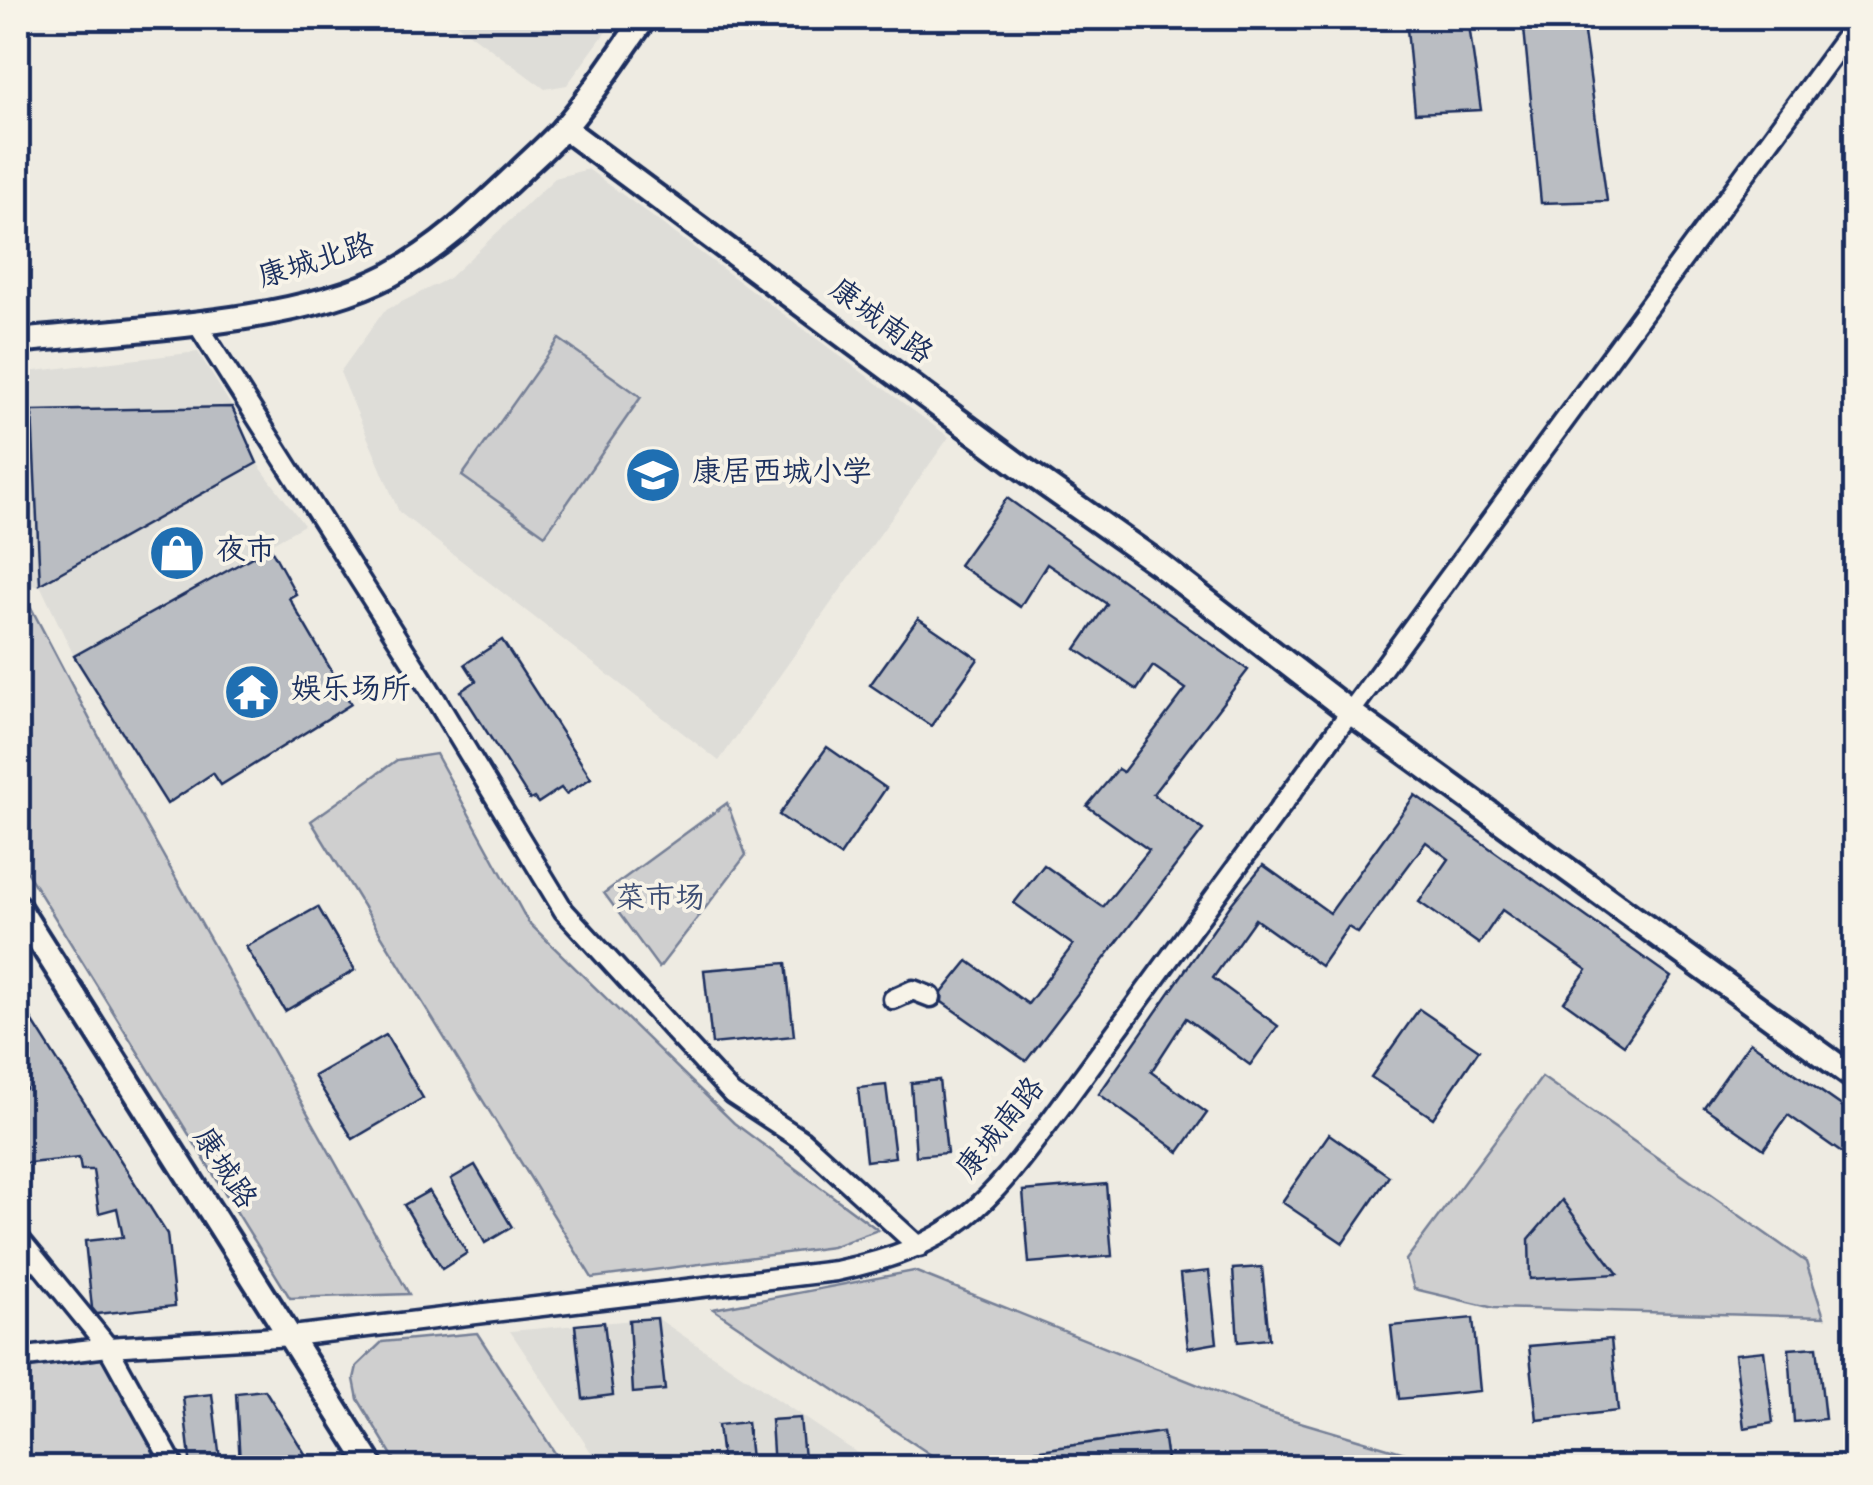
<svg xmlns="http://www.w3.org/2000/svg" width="1873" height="1485" viewBox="0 0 1873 1485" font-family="'Gochi Hand','LXGW WenKai TC',sans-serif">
<rect width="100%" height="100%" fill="#eeebe2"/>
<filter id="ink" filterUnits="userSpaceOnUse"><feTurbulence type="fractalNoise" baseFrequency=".01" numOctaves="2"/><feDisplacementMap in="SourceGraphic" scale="20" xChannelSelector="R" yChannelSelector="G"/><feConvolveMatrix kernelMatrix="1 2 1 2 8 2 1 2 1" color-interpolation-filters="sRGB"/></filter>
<g filter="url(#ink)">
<g fill="#deddd8">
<polygon points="449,18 616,18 567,85 545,89"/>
<polygon points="588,169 949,437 719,761 399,512 340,372 384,311 449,278 555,178"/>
<polygon points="198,352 232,407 33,411 40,584 257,463 304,525 74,656 40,585 18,587 18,373"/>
<polygon points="657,1318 878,1467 601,1467 510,1331"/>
</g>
<g fill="#cfcfcf" stroke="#757f96" stroke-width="2.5">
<polygon points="559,339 641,397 545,535 462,476"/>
<polygon points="18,598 26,598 132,800 409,1294 290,1298 18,858"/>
<polygon points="436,754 528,922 734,1123 878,1230 832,1247 592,1278 311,821 397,760"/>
<polygon points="727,803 746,855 659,968 604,893"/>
<polygon points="1542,1077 1806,1262 1824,1317 1494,1308 1414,1289 1406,1260"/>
<polygon points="914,1271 1263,1411 1452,1467 1168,1467 1162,1432 1021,1453 1003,1467 949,1467 713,1309"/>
<polygon points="477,1333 564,1467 399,1467 358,1399 354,1379 357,1366 382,1342"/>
<polygon points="104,1359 166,1467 18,1467 18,1369"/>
<polygon points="1854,1454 1855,1467 1732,1467"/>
</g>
<g fill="#babdc2" stroke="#1b2f5e" stroke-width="2.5">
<polygon points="1406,18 1468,18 1481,110 1415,113"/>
<polygon points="1523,18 1582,18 1607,201 1541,203"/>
<polygon points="232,407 257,463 40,584 32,411"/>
<polygon points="1007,498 1248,670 1153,794 1203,830 1026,1061 942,1002 942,993 968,961 1028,1004 1073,945 1014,903 1044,865 1103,907 1149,850 1087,806 1118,769 1123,772 1186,689 1153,666 1137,690 1076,649 1107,604 1047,564 1020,607 959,565"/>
<polygon points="270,547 296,594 289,598 351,704 221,785 213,773 167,804 74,656"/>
<polygon points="918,618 978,659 931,726 870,685"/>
<polygon points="502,640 591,778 566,794 561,788 538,803 534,798 530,800 461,691 476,681 465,664"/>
<polygon points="827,747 886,788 840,856 779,815"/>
<polygon points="1415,795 1671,977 1624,1045 1564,1002 1587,970 1502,910 1479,944 1419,902 1449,859 1426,842 1358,933 1348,927 1321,966 1255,919 1213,978 1278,1026 1250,1065 1186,1018 1151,1072 1207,1113 1179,1152 1099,1094 1232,903 1263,865 1330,913"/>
<polygon points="318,907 355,970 285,1011 246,947"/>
<polygon points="786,963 794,1036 712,1044 704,970"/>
<polygon points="18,998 167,1234 175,1306 97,1314 92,1308 85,1241 123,1237 117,1208 99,1213 93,1170 81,1170 79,1158 18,1164 18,1090 26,1089 22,1055 18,1055"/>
<polygon points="1419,1009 1479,1050 1433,1118 1371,1077"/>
<polygon points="386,1035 423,1098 353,1139 314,1076"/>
<polygon points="1750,1042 1856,1116 1856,1163 1788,1115 1764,1149 1704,1107"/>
<polygon points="939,1080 947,1153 916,1156 911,1083"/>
<polygon points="886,1085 895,1157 866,1161 858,1088"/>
<polygon points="1329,1134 1389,1176 1343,1243 1282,1202"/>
<polygon points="475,1165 512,1227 485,1243 451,1179"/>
<polygon points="1106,1184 1112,1256 1029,1263 1023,1191"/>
<polygon points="429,1191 467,1253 442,1269 404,1205"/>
<polygon points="1562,1200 1618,1274 1530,1279 1529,1239"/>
<polygon points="1262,1267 1269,1339 1238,1342 1233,1269"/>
<polygon points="1209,1271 1217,1343 1188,1348 1180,1274"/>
<polygon points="657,1318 665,1390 633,1393 629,1320"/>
<polygon points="1473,1318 1480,1391 1399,1399 1391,1326"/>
<polygon points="604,1322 613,1395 583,1399 575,1325"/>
<polygon points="1611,1339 1618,1411 1537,1420 1529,1346"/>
<polygon points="1817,1347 1825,1419 1794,1422 1789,1349"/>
<polygon points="1764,1351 1773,1423 1744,1428 1735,1354"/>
<polygon points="265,1390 314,1468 275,1468 272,1463 240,1464 236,1393"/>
<polygon points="212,1394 221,1468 191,1468 183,1397"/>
<polygon points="800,1418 805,1468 774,1468 771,1420"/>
<polygon points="747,1422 752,1468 723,1468 718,1425"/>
<polygon points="1163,1432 1168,1468 1023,1468 1021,1453"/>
</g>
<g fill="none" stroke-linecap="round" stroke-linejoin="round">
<g stroke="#1b2f5e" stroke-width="25">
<g id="street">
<polyline points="196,322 435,698 564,911 732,1094 802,1140 919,1247"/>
<polyline points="893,999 913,990 931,997"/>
<polyline points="18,1237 108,1347 175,1468"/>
<path d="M18,1358L108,1347L292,1336L836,1271C959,1245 987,1205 1059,1109L1856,23"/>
</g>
</g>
<g stroke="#1b2f5e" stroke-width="30">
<g id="secondary">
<polyline points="564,128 1021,467 1160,565 1350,712 1856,1079"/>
<path d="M18,341C127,329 294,325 390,275C438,249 476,213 515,176C531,160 549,145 564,128C594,94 618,54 645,18"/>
<polyline points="18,907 373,1468"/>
</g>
</g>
<use href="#street" stroke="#f7f3e8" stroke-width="18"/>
<use href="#secondary" stroke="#f7f3e8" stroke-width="22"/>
</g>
</g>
<defs>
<g id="school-disc" transform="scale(2.875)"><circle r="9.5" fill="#1f6fb2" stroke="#f7f3e8"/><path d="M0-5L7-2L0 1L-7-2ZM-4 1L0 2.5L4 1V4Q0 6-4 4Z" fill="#fff"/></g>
<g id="shop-disc" transform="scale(2.875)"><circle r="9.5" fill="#1f6fb2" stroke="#f7f3e8"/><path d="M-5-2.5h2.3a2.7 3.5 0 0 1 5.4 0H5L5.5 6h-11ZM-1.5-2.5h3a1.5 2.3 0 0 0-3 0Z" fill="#fff"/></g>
<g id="temple-disc" transform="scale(2.875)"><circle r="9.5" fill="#1f6fb2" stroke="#f7f3e8"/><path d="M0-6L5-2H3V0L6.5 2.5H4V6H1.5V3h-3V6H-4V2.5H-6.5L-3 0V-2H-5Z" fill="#fff"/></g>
</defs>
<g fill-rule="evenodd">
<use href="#school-disc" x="653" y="475"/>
<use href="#shop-disc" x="177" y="553"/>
<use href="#temple-disc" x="252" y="692"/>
</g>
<g text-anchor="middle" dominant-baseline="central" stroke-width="8" stroke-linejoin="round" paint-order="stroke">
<g font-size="30" fill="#1b2f5e" stroke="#f7f3e8">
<text transform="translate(317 264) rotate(-17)">康城北路</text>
<text transform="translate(879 324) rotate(37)">康城南路</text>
<text transform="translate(1003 1130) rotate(-51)">康城南路</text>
<text transform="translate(222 1170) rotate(57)">康城路</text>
</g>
<g font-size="30" fill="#1b2f5e" stroke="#f7f3e8" text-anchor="start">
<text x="692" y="475">康居西城小学</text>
<text x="216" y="553">夜市</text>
<text x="291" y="692">娱乐场所</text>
</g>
<g font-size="30" fill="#3f4f75" stroke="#f7f3e8">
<text x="660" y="901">菜市场</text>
</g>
</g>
<rect width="1873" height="1485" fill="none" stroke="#f7f3e8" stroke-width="60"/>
<rect x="30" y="30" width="1813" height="1425" fill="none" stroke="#1b2f5e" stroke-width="4" filter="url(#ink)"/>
</svg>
